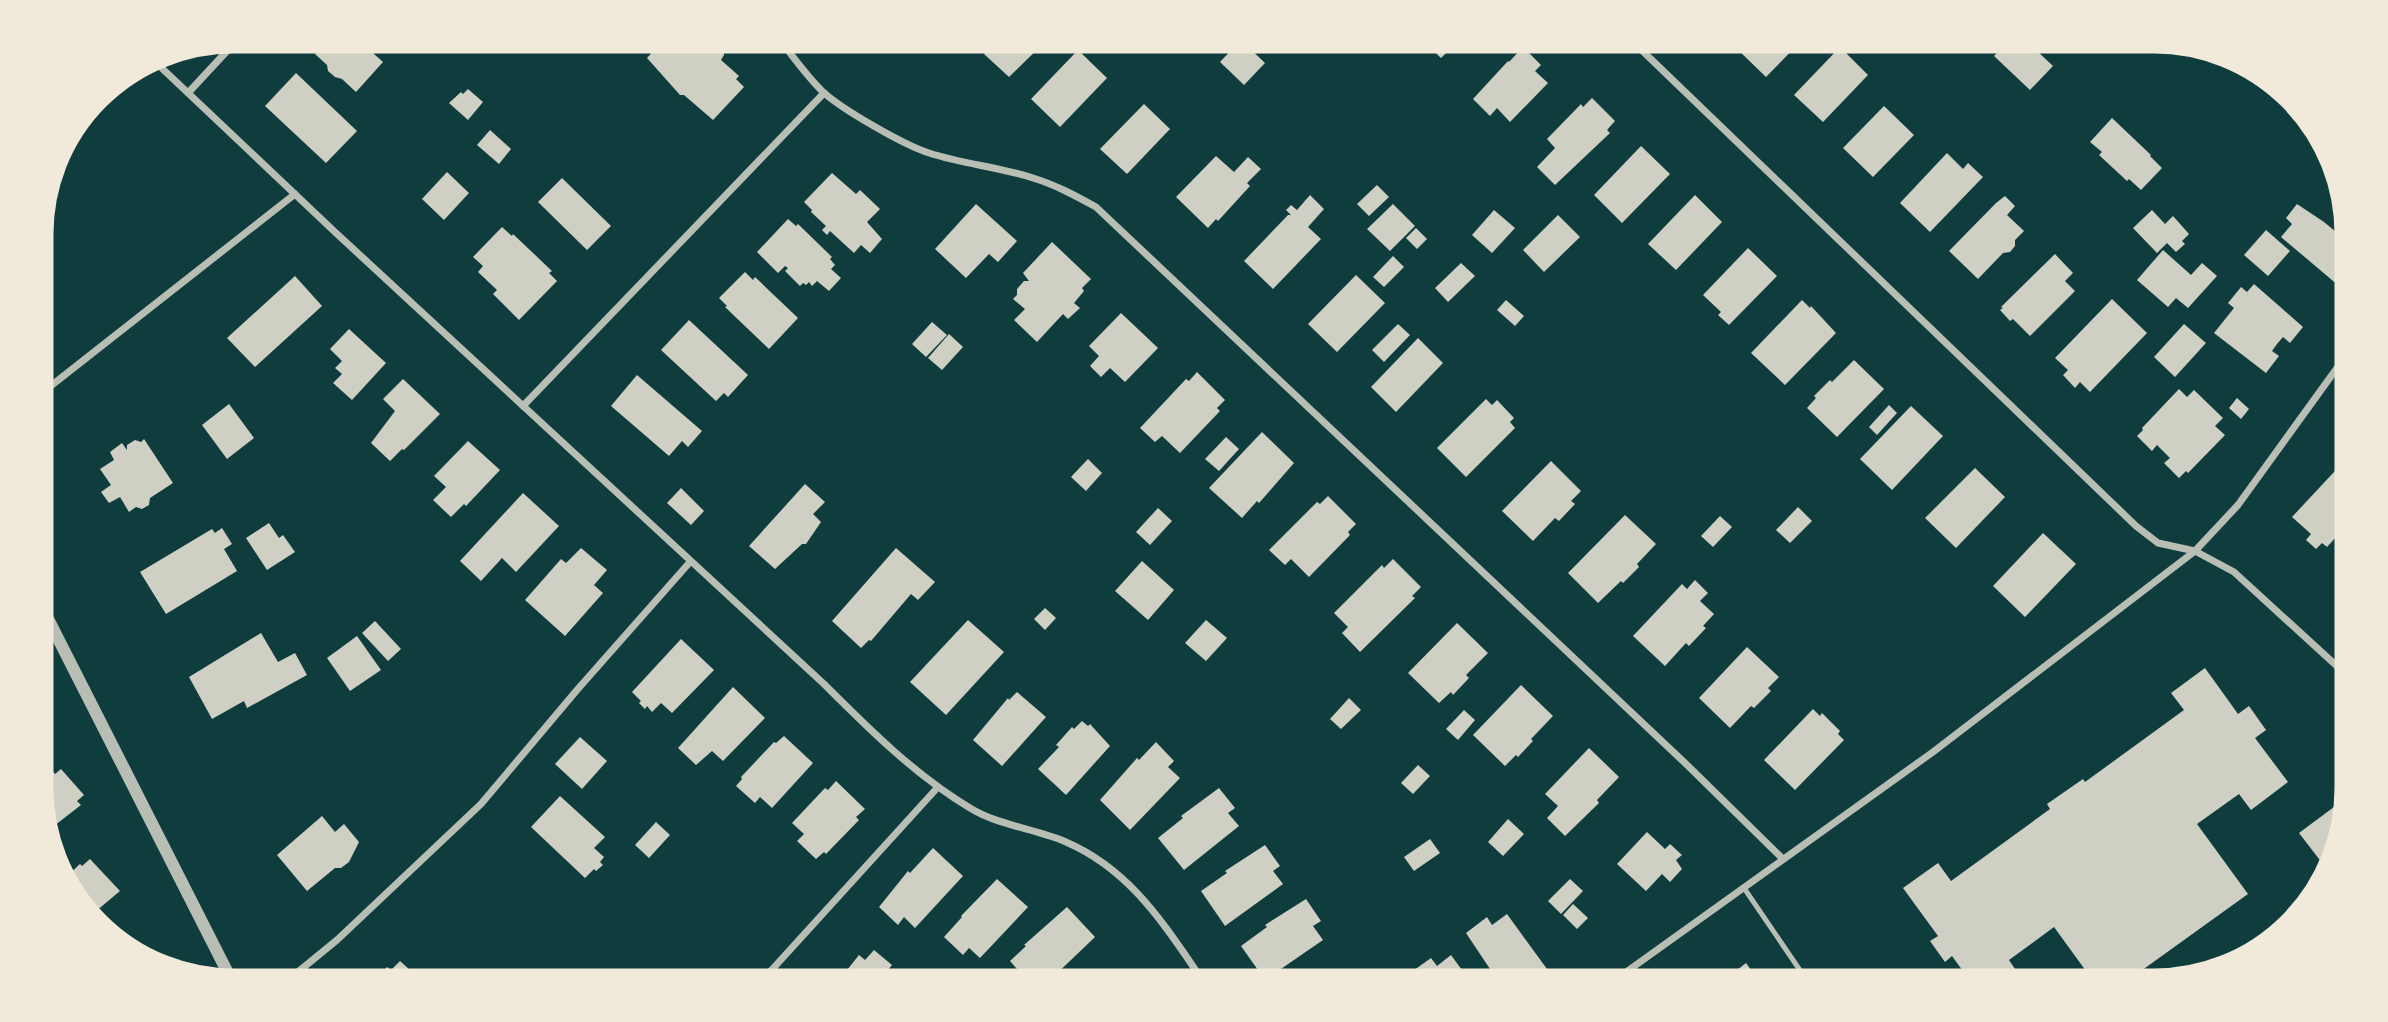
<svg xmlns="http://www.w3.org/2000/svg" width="2388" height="1022" viewBox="0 0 2388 1022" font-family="'Work Sans',sans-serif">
<rect width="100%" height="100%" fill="#0f3d3e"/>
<g fill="#cfcfc3">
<polygon points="331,37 355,37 383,62 356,92 342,79 335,77 328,71 327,65 315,54"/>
<polygon points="396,37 433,37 428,43 422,37 410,49"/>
<polygon points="666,37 696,37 710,49 717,45 724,50 724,55 721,60 739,76 736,79 744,87 713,120 684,95 680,95 647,58"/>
<polygon points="997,37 1050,37 1009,77 984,54"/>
<polygon points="1419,37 1463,37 1441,58"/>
<polygon points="1745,37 1805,37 1766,77 1735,47"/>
<polygon points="2012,37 2022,37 2053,66 2030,90 1994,56"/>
<polygon points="1241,40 1265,63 1244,85 1220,62"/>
<polygon points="1523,47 1541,65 1535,71 1548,83 1510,122 1497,108 1490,116 1473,99 1508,61 1509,62"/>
<polygon points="1840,47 1868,75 1823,122 1794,95"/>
<polygon points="1078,50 1107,78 1060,127 1031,99"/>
<polygon points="296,73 357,131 326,163 265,106"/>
<polygon points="468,89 483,102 468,120 449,103 461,92 463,94"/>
<polygon points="1592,98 1615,121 1607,130 1610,133 1555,185 1537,167 1555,148 1547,139 1581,104 1583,107"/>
<polygon points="1144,104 1170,129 1127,174 1100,149"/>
<polygon points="1884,106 1914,135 1873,177 1843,148"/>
<polygon points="2112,118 2151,155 2150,156 2162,168 2141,190 2129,179 2127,181 2099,155 2102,152 2090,142"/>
<polygon points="490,130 511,149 499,164 477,145"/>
<polygon points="1641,146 1670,174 1622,223 1594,195"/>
<polygon points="1947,153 1963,169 1968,163 1983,177 1930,232 1900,203"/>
<polygon points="1216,156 1234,172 1248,157 1261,169 1247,183 1250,186 1218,221 1216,219 1208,228 1176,197"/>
<polygon points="447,172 469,193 444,220 422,199"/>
<polygon points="832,173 856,194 860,190 880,209 867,222 882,239 870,253 861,245 854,253 830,231 827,235 822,230 826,226 811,212 812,210 804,202"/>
<polygon points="562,178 611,226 587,250 538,202"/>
<polygon points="1377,185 1389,197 1369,216 1357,204"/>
<polygon points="1310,195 1324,209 1308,227 1321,239 1273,289 1244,261 1288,215 1291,215 1286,210 1291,205 1297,210"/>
<polygon points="1695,195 1722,222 1676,270 1648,244"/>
<polygon points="2005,196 2015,206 2007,215 2024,231 2015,240 2015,246 2010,252 2003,253 1978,279 1949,251 1996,203"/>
<polygon points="976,204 1017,241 998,262 989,254 966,278 935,249"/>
<polygon points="1393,204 1415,226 1390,251 1367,229"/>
<polygon points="2297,204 2324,222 2341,236 2339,238 2350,247 2350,273 2339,286 2281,237 2292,224 2286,218"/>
<polygon points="1494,210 1515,228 1492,253 1472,235"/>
<polygon points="2152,210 2165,224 2173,216 2189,234 2182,241 2185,244 2176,252 2167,243 2157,253 2133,228"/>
<polygon points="1558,215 1580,237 1544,272 1523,250"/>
<polygon points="788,219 796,226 798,224 832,257 830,259 835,265 831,269 841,278 829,291 817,281 812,286 809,282 806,285 803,283 800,286 785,271 788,268 785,266 778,273 757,252"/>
<polygon points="502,227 512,236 513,234 552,271 549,273 557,281 519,320 493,294 497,290 478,272 483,266 473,257"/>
<polygon points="1416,228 1427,239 1417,249 1406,238"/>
<polygon points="2266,230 2290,251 2268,276 2244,255"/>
<polygon points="1052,242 1091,279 1082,288 1084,291 1074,303 1080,308 1068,319 1063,314 1037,342 1014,320 1025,309 1013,299 1017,295 1017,289 1024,281 1029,281 1023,273"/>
<polygon points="1748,248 1777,276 1729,325 1718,315 1721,312 1703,295"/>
<polygon points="2163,250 2191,275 2202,263 2217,276 2188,308 2176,298 2168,307 2137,280"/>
<polygon points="2055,254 2073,273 2065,281 2075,291 2030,336 2013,319 2010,321 2000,310 2003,308 2001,307"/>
<polygon points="1393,256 1404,267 1384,287 1373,277"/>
<polygon points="1461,263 1475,276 1448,302 1435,288"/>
<polygon points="745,272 753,280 755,277 798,318 769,349 725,307 727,306 719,298"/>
<polygon points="1356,275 1385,303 1337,352 1308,324"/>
<polygon points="295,276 322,306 255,367 227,338"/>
<polygon points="2254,284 2303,327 2290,343 2283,337 2277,344 2272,351 2279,356 2266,373 2214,333 2234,308 2228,303 2241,287 2247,292"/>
<polygon points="2112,299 2147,333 2090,392 2080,382 2075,388 2063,375 2068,370 2055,358"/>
<polygon points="1506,300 1524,316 1515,326 1497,310"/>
<polygon points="1802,300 1810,308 1811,306 1836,333 1785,385 1751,353"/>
<polygon points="1121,313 1158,348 1125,382 1110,368 1101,377 1090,366 1099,356 1089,346"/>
<polygon points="689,320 748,375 728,397 724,393 716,401 661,350"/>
<polygon points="932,322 947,335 926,357 912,344"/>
<polygon points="1398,324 1410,335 1384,362 1372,350"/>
<polygon points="2184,324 2206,343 2175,377 2154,357"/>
<polygon points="349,329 386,363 352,400 333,383 342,374 335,368 342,361 330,349"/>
<polygon points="949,334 963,347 942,370 928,358"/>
<polygon points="1418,338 1443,363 1396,412 1371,387"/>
<polygon points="1854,360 1884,389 1837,437 1807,408 1816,398 1814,396 1830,380 1832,382"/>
<polygon points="1197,372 1225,400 1217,408 1220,411 1180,453 1162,436 1155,442 1140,428 1186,379 1189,381"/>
<polygon points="637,375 702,431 688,447 682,441 669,456 611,406"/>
<polygon points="403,379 440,414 404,450 402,449 390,461 371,443 395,411 383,399"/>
<polygon points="2179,389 2187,397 2194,390 2223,418 2215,426 2225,435 2188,473 2186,471 2179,478 2164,463 2170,458 2157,445 2152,451 2137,436 2143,430 2142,428"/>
<polygon points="2237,398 2249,409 2241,419 2229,408"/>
<polygon points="1486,399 1492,405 1497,400 1514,418 1510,422 1515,428 1466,477 1437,448"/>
<polygon points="229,404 254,438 227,459 202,425"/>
<polygon points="1889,405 1897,413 1877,435 1869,427"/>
<polygon points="1911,406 1943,436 1892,490 1860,459"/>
<polygon points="1262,432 1294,463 1259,503 1257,501 1242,518 1209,488"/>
<polygon points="1226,437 1239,449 1219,471 1205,459"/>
<polygon points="144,439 173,483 150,498 149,505 142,509 136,507 129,512 120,497 109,503 101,492 111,485 100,469 114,460 110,452 122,443 127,450 127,445 135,440 141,442"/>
<polygon points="468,441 500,470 466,506 464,504 451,517 433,500 446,487 434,476"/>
<polygon points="2348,457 2350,459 2350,522 2327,547 2322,543 2316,549 2306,540 2311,534 2292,517"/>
<polygon points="1088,459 1102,473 1086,491 1071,477"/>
<polygon points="1551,461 1581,491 1571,501 1575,504 1559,521 1555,518 1533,541 1502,511"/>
<polygon points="1975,468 2005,497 1956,548 1925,518"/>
<polygon points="805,484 825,502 813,514 821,522 806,544 802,544 775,569 749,546"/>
<polygon points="681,488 704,511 691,525 667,503"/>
<polygon points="523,493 559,526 516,572 502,558 481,581 460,561"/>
<polygon points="1328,496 1356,524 1348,532 1350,535 1309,577 1291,559 1285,565 1269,550 1317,502 1320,504"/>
<polygon points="1798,507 1812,521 1790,543 1776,530"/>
<polygon points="1158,508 1172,521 1150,545 1136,532"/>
<polygon points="1625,515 1656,544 1637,564 1639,567 1623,583 1621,581 1598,603 1568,573"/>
<polygon points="1720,516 1732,527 1713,547 1701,536"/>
<polygon points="269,523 279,538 283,535 295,552 267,570 246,538"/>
<polygon points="222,528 232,544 224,549 237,571 166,614 140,572 212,529 215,533"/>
<polygon points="2043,533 2076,564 2025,617 1993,586"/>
<polygon points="581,548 607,570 594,585 603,593 565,636 525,600 561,559 566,563"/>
<polygon points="896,548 935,582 918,600 911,594 871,641 869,640 861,648 832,621"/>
<polygon points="1393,559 1421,587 1412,596 1415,598 1360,652 1342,633 1348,627 1334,613 1382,565 1384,568"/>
<polygon points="1142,561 1174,590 1148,620 1115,591"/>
<polygon points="1695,580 1708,593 1700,601 1714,614 1703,626 1706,628 1689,646 1686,643 1665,666 1633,636 1682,584 1687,589"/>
<polygon points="1045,608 1056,618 1045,630 1034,619"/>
<polygon points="968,620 1004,652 946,715 910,682"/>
<polygon points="1206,620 1227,638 1206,661 1185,643"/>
<polygon points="375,621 401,649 388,661 362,633"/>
<polygon points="1457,623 1488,653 1466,675 1469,678 1453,695 1451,692 1439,703 1408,673"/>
<polygon points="261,633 278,662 295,653 307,675 247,708 244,701 212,719 189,677"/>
<polygon points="357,636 381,670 350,691 327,658"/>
<polygon points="681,639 714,670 672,713 661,703 652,712 647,706 645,709 639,703 641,701 632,692"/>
<polygon points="1747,647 1779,677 1768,688 1771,691 1754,708 1751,706 1730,728 1699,698"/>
<polygon points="2205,668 2238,714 2249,706 2266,730 2255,738 2288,782 2251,810 2239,794 2197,824 2248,894 2127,981 2130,985 2090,985 2094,982 2054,927 2009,960 2021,978 2011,985 1973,985 1952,956 1945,962 1930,941 1938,936 1903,888 1938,863 1951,881 2050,809 2047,804 2083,779 2085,782 2184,710 2171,693"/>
<polygon points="1521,685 1553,716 1531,739 1533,741 1518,757 1516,755 1505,766 1473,735"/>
<polygon points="733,687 765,718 723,761 712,751 696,765 678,748"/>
<polygon points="1017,692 1046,717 1002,766 973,740 1008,698 1009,700"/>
<polygon points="1349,698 1361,710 1341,729 1330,719"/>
<polygon points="1813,709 1820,716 1822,713 1840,731 1838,734 1844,740 1795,790 1764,760"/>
<polygon points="1464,710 1475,720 1458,740 1446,729"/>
<polygon points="1082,721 1088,726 1090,724 1110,746 1066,795 1038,769 1059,747 1056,745 1072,727 1074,729"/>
<polygon points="784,736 813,763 772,808 760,797 755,803 736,786 742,779 741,777 774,742 776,743"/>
<polygon points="580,737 607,761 582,789 555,764"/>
<polygon points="1156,742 1174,761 1168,767 1180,778 1130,830 1100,800 1137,758 1139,760"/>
<polygon points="1589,748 1619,777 1597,800 1599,803 1565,836 1547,818 1558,806 1545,794"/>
<polygon points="1418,765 1430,776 1413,794 1401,783"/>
<polygon points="51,769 55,774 61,769 84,795 77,801 81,805 50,829 38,814 38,780"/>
<polygon points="836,781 865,809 856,817 859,820 826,854 824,852 816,859 797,841 804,834 792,823 825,788 828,790"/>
<polygon points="1219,788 1235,808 1228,813 1239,826 1184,870 1158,838 1183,818 1181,816"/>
<polygon points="2350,795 2336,863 2329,872 2299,833"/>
<polygon points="560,796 605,837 594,848 604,857 600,862 603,865 596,871 594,869 585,878 531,827"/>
<polygon points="322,816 335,832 344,824 359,842 349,862 341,868 335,868 307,891 277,855"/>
<polygon points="1508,819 1524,834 1503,856 1488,842"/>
<polygon points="656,822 670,835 649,858 635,845"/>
<polygon points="1647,832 1665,849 1670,844 1682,855 1676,860 1682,869 1670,882 1662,874 1646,891 1617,864"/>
<polygon points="1430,839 1440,853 1414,871 1404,857"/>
<polygon points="1265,845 1280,866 1273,871 1283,884 1225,926 1201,891 1227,873 1225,871"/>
<polygon points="933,848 963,876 915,928 904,917 898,925 879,907 908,871 910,873"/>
<polygon points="90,859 120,891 89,917 78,908 65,878 80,864 82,866"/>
<polygon points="997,879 1028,907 980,958 969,948 963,955 944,937 962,917 961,916"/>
<polygon points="1570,879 1583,891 1561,914 1548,901"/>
<polygon points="1306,899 1321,921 1313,926 1323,940 1265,980 1241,946 1267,927 1265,925"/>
<polygon points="1573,904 1588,918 1577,929 1563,915"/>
<polygon points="1067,907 1095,937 1048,982 1037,970 1033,974 1030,970 1023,976 1010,961 1026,946 1024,945"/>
<polygon points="2294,913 2264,952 2223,966 2223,965"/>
<polygon points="1507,914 1547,969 1525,985 1505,985 1494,970 1492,972 1466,933 1487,917 1492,925"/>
<polygon points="874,950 892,965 882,977 884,980 879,985 864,985 847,970 859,955 865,960"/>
<polygon points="1451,955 1473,985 1419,985 1410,973 1431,958 1437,966"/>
<polygon points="400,961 410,970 402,979 409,985 370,985 387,967 391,970"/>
<polygon points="1746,963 1762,985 1718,985"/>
<polygon points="1304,973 1312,985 1288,985"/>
<polygon points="614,976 624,985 606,985"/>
</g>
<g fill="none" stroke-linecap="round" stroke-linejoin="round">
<polyline stroke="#b8beb3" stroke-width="5" points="1744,888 1810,985"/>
<g stroke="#b8beb3" stroke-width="7">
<path d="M778,37C792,56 806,75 822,91C841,109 904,145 929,153C963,164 999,167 1033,178C1056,185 1076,196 1096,207L1684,762L1782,858"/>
<polyline points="1628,37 2136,526 2158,543 2195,551 2234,572 2351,679"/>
<path d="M150,57L336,233L824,684C869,729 915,775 970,808C997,825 1036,829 1066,842C1133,871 1166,928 1206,985"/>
<polyline points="188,93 240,37"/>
<polyline points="38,396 295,194"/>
<polyline points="523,406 824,93"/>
<polyline points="282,985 337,940 481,804 577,690 690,562"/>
<polyline points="758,985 938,787"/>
<polyline points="1608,985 1933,752 2195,551 2238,505 2350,350"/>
</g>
<polyline stroke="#b8beb3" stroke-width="12" points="38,599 234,985"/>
</g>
<path d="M0 0H2388V1022H0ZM234 49H2154A185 185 0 0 1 2339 234V788A185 185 0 0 1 2154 973H234A185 185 0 0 1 49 788V234A185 185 0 0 1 234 49Z" fill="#f1e9da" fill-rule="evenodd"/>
<path fill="none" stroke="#f1e9da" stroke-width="9" d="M234 49H2154A185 185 0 0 1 2339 234V788A185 185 0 0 1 2154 973H234A185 185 0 0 1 49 788V234A185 185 0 0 1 234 49Z"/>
</svg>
